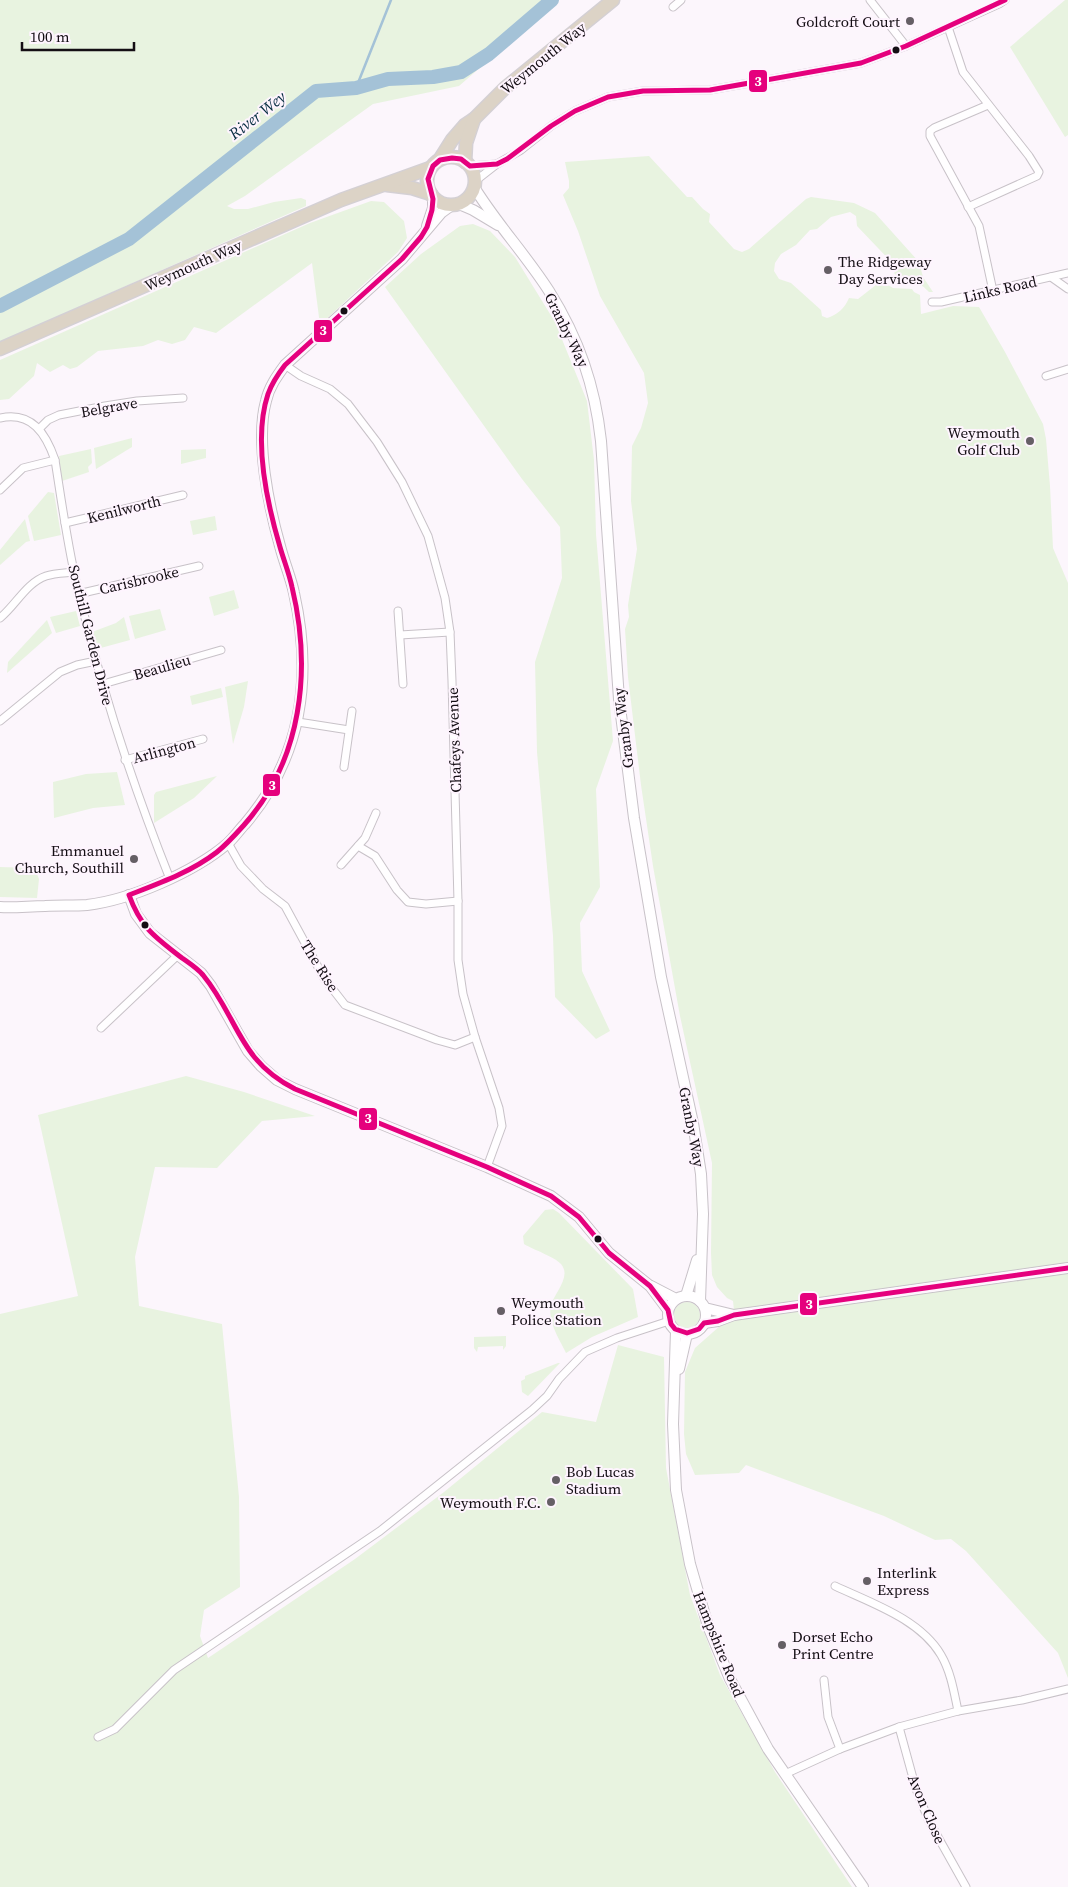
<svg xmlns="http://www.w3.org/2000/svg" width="1068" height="1887" viewBox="0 0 1068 1887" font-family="'Source Serif 4',serif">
<rect width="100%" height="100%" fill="#fcf6fc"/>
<g fill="#e8f3e0">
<polygon points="0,0 558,0 459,86 373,104 245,196 227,206 234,209 248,209 274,202 301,198 306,200 306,206 0,342"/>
<polygon points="1065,0 1068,0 1068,135 1065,137 1010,47"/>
<path d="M649,156L687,197H692L703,209L710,214L709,222L734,249L742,252L749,249L806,199L811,197L854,203L875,213L919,262L923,277L933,292H929C925,288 920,283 914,282C906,280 900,280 894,273L898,269L857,226L856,216L850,212L831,217L817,229L810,230L796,245L781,254L775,263L774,271L779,279L791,283L821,310L822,316L827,318C837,315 845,308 849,298L858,299L881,281L893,288L912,289L914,292L920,295L921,314L953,306L979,307L1005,352L1043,424L1046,439L1050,486L1053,548L1068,583V1678L1058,1653L966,1551L951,1539L935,1540L884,1516L746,1465L739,1473L695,1475L686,1454L684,1434L685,1372L695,1348L721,1325L735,1320L733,1301L727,1298L717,1287L712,1275L711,1253L712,1163L680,1016L653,866L641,785L628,677L625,629L629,617L628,605L637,549L631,501L632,446L641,428L648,403L644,373L600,296L578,231L563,195L569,188V181L565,162Z"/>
<polygon points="371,201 384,202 404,221 407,238 398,252 320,325 312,263 216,333 194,327 185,340 172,344 158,340 143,346 98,351 77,367 70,369 63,365 50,372 37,363 34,376 9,399 0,400 0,360 310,223"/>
<polygon points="473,224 490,231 515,257 555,322 587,401 594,460 596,534 613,741 596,789 600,887 580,923 582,971 610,1031 596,1039 555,997 553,936 537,752 535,662 562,578 560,527 522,479 385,287 421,254 460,226"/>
<polygon points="132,438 132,447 96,469 94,448"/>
<polygon points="91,449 92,463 88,467 89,472 62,481 59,456"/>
<polygon points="206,449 206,458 181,464 181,450"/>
<polygon points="48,492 54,493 61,535 34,541 28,516"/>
<polygon points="215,516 217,530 193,535 190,521"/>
<polygon points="25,519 30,541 26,542 0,565 0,550"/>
<polygon points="234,590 239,608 214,616 209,597"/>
<polygon points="160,609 166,630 135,639 129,616"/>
<polygon points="76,611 80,626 56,633 50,617"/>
<polygon points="124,617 130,640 97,649 92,632 116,623"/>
<polygon points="47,620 52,633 7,673 8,662"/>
<polygon points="248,681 244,707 233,744 225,687"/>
<polygon points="221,688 223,697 192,705 190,696"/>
<polygon points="117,772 125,805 93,808 54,818 53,782 86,774"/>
<polygon points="217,776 194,798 154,823 154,795 156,792"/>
<polygon points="0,867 32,868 35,869 39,879 37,898 0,897"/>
<polygon points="186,1076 244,1092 315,1116 262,1121 217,1168 155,1167 135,1257 139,1306 222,1324 239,1497 240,1587 204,1610 200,1636 208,1658 355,1559 444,1492 542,1412 596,1422 618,1345 664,1357 666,1468 690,1595 720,1675 775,1772 852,1887 0,1887 0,1314 78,1296 38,1115"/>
<path d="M553,1209L559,1213L633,1289L638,1317L592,1337L566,1353C560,1340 547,1321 551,1306C554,1293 572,1277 561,1264C555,1257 534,1250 524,1244L523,1236L545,1210Z"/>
<circle cx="687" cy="1315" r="13"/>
<polygon points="506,1336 506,1346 503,1350 503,1346 478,1347 477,1352 474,1348 474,1337"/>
<polygon points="558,1363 560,1363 528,1396 522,1392 521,1381 525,1379 525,1376"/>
</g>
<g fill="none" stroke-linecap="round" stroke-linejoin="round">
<polyline stroke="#a4c2d7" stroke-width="2.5" points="356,88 391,0"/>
<polyline stroke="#a4c2d7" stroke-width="14" points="0,306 129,239 316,91 356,88 388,79 433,77 461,72 489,54 552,0"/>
<g stroke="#c8c2c8" stroke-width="9">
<g id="street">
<polyline points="870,0 906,46"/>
<polyline points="673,7 681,0"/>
<polyline points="948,27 963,72 1029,156 1039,172 1037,176 968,207"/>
<polyline points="988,105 934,128 930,131 930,136 979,226 993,291"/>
<polyline points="470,166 497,164"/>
<polyline points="474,182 497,164 521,150 551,126 575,111 608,97 643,91 710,90 861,63 906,46 999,4 1005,0"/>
<polyline points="1051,277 1068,289"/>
<polyline points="932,302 941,302 1068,273"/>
<polyline points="285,365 301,376 330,389 348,404 377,442 402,482 428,536 445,598 450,632 452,681 458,901 458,960 463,994 475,1037 499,1108 502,1126 487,1167"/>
<polyline points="1046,376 1068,369"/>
<path d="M0,418C32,411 46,434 55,460C62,504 68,550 79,594C102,691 133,786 170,879"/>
<polyline points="40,428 48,420 59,415 105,406 137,401 183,398"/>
<polyline points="0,490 23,468 55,460"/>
<polyline points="65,523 183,495"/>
<polyline points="78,594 199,566"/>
<polyline points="398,611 403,684"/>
<path d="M0,618C16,605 26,583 46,576C54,573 65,573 74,572"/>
<polyline points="400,635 450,632"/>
<polyline points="103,684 221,650"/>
<polyline points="0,721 60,672 77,665 96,661"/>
<polyline points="298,722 349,730"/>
<polyline points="125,760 203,739"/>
<polyline points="344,767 352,711"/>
<polyline points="228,843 241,866 263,889 285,906 324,978 345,1005 437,1040 455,1045 475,1037"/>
<polyline points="358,846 375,856 397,890 408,902 426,904 458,901"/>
<polyline points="341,865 365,838 376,813"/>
<polyline points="101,1028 179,954"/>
<path d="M835,1586C871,1603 920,1619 941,1655C951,1672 954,1692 958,1711"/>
<polyline points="824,1680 828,1717 840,1749"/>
<polyline points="899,1727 916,1789 929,1821 966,1887"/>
<polyline points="98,1737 115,1729 174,1670 380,1531 532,1410 547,1396 559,1379 585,1352 617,1338 669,1321"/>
<polyline points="785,1774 840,1749 899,1727 958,1711 1022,1700 1068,1689"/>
</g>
</g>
<g stroke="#c8c2c8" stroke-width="12">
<g id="secondary">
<path d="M474,187C496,223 526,255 549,291C579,339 595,386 601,441L619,699L634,818L661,977L693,1123L701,1174L703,1214L700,1301"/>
<polyline points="459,204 473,210 498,225"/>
<polyline points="427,226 433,208 433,197"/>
<polyline points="129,895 136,914 150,933 201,973 211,986 248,1051 261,1066 277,1080 295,1089 487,1167 551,1196 579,1217 609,1253 650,1286 668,1310"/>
<path d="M0,907C15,908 30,906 45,906C59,905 73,906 87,905C130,900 194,872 227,844C234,838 239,830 245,824C302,757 313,678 294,593C291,578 284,562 280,546C269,507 255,441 266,401C269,387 277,376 285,365L402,259L441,213L452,205"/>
<polyline points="651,1286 676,1299"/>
<circle cx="687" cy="1315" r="19"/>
<polyline points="686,1296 697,1260"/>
<polyline points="705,1308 734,1315"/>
<polyline points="704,1323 718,1321 734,1315 1068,1268"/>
<polyline points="676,1331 673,1424 676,1490 690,1564 708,1626 730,1679 768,1749 863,1887"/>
<polyline points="679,1369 687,1334"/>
</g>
</g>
<g stroke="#d4d0d4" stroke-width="15">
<g id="highway">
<circle cx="451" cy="181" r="24"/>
<polyline points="440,159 452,140 465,125 474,119 505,88 613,0"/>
<polyline points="465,162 466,143 474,119"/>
<polyline points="387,185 412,188 431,194"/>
<polyline points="0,349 341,200 430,168"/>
</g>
</g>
<use href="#street" stroke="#fffeff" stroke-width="7"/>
<use href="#secondary" stroke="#fffeff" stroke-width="10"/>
<use href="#highway" stroke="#dcd3c6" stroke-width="12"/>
<g stroke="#fef4fe" stroke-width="9">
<path id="bus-1" d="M1005,0L906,46L861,63L710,90L643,91L608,97L575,111L551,126L507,159L497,164L470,166L461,159L452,158L440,160L433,166L428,179L433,199L432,210L427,227L421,237L402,259L285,365C278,374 272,383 268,394C253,439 267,503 280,547C284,561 289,573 292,587C312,670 302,760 244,825C235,835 227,844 217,852C191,872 160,883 129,895C141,928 155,937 182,958C189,963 197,968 203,975C239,1019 238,1060 295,1089L487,1167L551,1196L579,1217L609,1253L650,1286L668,1310L671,1324L675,1329L687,1333L699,1329L704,1323L718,1321L734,1315L1068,1268"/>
</g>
<use href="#bus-1" stroke="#e5007d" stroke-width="5"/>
</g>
<g fill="#655f65" stroke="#fef4fe" stroke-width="2">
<circle cx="910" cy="21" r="5"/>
<circle cx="828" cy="270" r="5"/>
<circle cx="1030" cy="441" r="5"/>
<circle cx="134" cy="859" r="5"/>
<circle cx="501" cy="1311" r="5"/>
<circle cx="556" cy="1480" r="5"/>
<circle cx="551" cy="1502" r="5"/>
<circle cx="867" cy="1581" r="5"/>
<circle cx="782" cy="1645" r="5"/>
</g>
<g fill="#140e14" stroke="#fef4fe" stroke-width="2">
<circle cx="896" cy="50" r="4.5"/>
<circle cx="344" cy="311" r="4.5"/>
<circle cx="145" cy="925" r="4.5"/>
<circle cx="598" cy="1239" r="4.5"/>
</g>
<g text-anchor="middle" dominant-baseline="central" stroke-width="4" stroke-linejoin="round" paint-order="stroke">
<g font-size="15" fill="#140e14" stroke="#fef4fe" text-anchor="start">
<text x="900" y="21" text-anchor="end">Goldcroft Court</text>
<text x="838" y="261">The Ridgeway<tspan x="838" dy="17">Day Services</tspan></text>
<text x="1020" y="432" text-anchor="end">Weymouth<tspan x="1020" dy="17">Golf Club</tspan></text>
<text x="124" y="850" text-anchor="end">Emmanuel<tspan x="124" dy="17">Church, Southill</tspan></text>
<text x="511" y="1302">Weymouth<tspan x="511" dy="17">Police Station</tspan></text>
<text x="566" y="1471">Bob Lucas<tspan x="566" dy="17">Stadium</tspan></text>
<text x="541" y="1502" text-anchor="end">Weymouth F.C.</text>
<text x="877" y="1572">Interlink<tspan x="877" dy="17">Express</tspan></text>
<text x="792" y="1636">Dorset Echo<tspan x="792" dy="17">Print Centre</tspan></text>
</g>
<g font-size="15" fill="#140e14" stroke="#fef4fe">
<text transform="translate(543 58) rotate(-39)">Weymouth Way</text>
<text transform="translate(193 265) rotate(-24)">Weymouth Way</text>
<text transform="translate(1000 289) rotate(-13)">Links Road</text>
<text transform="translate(567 330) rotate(64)">Granby Way</text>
<text transform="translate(109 407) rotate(-10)">Belgrave</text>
<text transform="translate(124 509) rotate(-14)">Kenilworth</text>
<text transform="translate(139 580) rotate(-13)">Carisbrooke</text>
<text transform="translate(91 635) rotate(76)">Southill Garden Drive</text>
<text transform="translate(162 667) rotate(-16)">Beaulieu</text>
<text transform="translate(623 728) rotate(-97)">Granby Way</text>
<text transform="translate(454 740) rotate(-92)">Chafeys Avenue</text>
<text transform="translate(164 750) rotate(-15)">Arlington</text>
<text transform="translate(320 966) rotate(58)">The Rise</text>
<text transform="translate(692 1127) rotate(79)">Granby Way</text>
<text transform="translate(719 1644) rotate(68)">Hampshire Road</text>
<text transform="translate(927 1809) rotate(67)">Avon Close</text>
</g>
<g font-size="16" font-style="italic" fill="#062d41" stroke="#fef4fe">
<text transform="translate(257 115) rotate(-38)">River Wey</text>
</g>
</g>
<g stroke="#fef4fe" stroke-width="2">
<rect x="748" y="69" width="20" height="24" rx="5" fill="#e5007d"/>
<rect x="313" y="319" width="20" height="24" rx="5" fill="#e5007d"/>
<rect x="262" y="773" width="19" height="24" rx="5" fill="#e5007d"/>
<rect x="358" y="1107" width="20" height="24" rx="5" fill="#e5007d"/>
<rect x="799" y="1292" width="19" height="24" rx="5" fill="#e5007d"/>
</g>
<g font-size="14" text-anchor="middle" font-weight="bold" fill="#fff">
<text x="758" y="86">3</text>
<text x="323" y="335">3</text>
<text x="272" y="790">3</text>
<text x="368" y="1123">3</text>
<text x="809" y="1309">3</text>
</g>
<path d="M22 42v8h112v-8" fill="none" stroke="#140e14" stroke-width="2.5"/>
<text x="30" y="42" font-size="15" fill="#140e14" stroke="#fef4fe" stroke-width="4" paint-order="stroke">100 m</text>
</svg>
